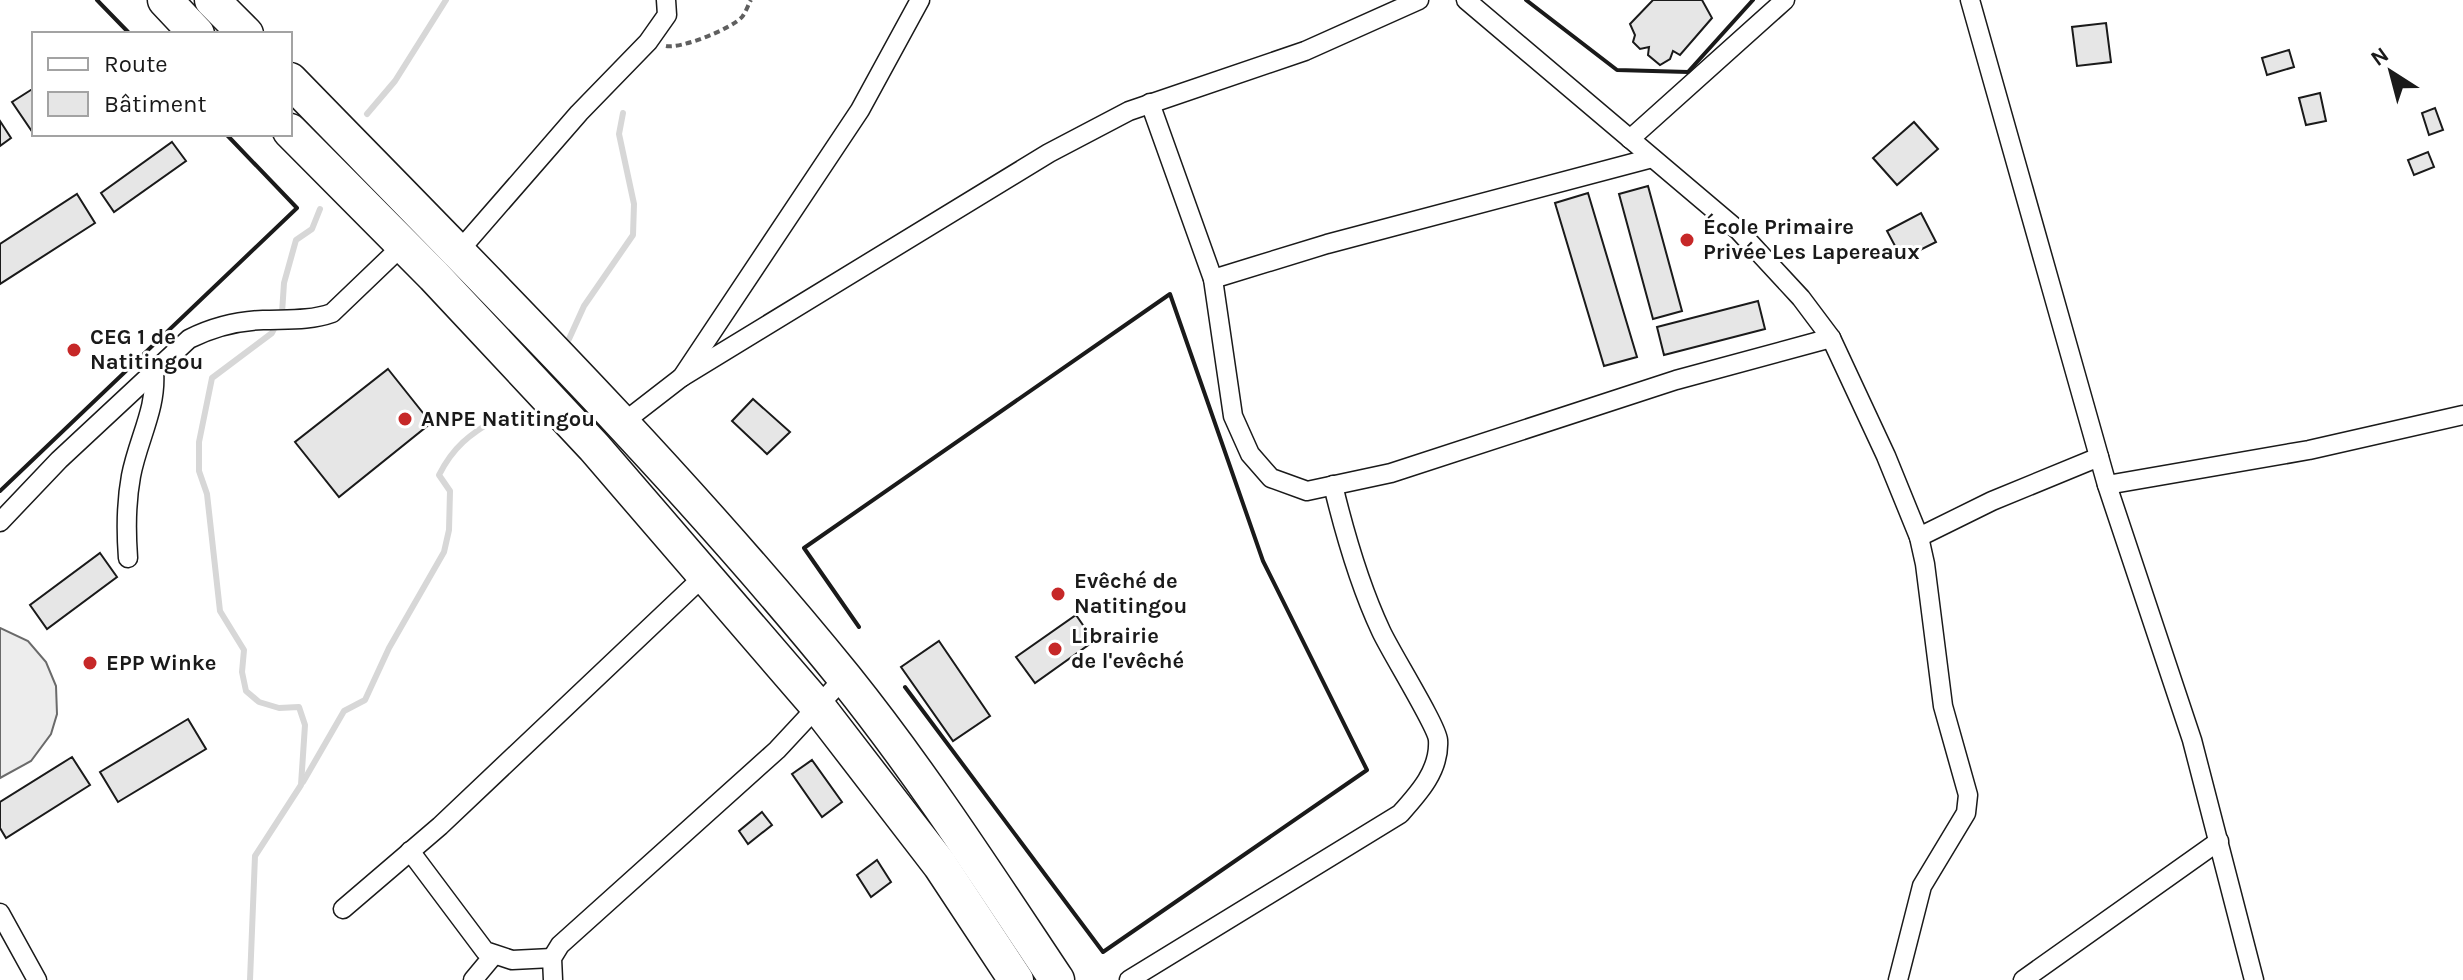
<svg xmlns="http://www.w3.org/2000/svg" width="2463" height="980" viewBox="0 0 2463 980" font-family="Karla,sans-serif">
<rect width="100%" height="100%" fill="#fff"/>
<polygon fill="#ededed" stroke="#6a6a6a" stroke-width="2" points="0,628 28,641 46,662 56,686 57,714 51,734 31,761 0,778"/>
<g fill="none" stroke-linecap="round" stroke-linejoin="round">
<g stroke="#d7d7d7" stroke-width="6">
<polyline points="367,114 395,81 446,0"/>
<polyline points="569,339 584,306 633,235 634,204 619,134 623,113"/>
<path d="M303,782L344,711L365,700L389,648L444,552L449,530L450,491L439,475C453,447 470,434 496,419"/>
<polyline points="250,980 255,856 301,785 305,725 299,707 279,708 259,702 246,691 242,672 244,650 220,611 207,494 199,471 199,442 212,378 272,333 282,313 284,283 296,240 312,229 320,209"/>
</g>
</g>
<g fill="#e6e6e6" stroke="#1a1a1a" stroke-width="2">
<polygon points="1653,0 1702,0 1712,18 1680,55 1673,51 1670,59 1660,65 1648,55 1649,47 1640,49 1633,42 1635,35 1630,24"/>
<polygon points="2106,23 2111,62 2077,66 2072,27"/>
<polygon points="2289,50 2294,67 2267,75 2262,58"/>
<polygon points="34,88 34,132 33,133 12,102"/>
<polygon points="2320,93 2326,121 2306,125 2299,98"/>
<polygon points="2435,108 2443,130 2429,135 2422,113"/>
<polygon points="0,121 11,138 0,146"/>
<polygon points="1914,122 1938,149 1897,185 1873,158"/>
<polygon points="172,142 186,161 114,212 101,193"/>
<polygon points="2428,152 2434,167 2414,175 2408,160"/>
<polygon points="1648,186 1682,311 1653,319 1619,194"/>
<polygon points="1588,193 1637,357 1604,366 1555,203"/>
<polygon points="77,194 95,223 0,284 0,244"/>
<polygon points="1921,213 1936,242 1902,259 1887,231"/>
<polygon points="1758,301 1765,329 1664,355 1657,327"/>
<polygon points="388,369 431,423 339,497 295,442"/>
<polygon points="753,399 790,432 767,454 732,421"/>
<polygon points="100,553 117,577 47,629 30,605"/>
<polygon points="1076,615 1094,641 1035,683 1016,657"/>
<polygon points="939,641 990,716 953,741 901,667"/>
<polygon points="188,719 206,749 118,802 100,772"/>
<polygon points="72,757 90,785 6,838 0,828 0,802"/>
<polygon points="812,760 842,802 822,817 792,774"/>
<polygon points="762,812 772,825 748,844 739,831"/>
<polygon points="877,860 891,882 871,897 857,875"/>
</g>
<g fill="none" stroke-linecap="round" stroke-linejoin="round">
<g stroke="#1a1a1a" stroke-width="21">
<g id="street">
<polyline points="1466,0 1739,231 1801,298 1831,338 1886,456 1919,537 1925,564 1943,706 1968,795 1966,813 1922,886 1898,980"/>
<polyline points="1970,0 2107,485 2192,740 2254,980"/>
<polyline points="1150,103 1213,279 1233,416 1250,454 1271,478 1307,491 1391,473 1676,380 1831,338"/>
<polyline points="1630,139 1785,0"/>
<polyline points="459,251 579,113 648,42 667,15 666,0"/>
<polyline points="1213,279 1327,244 1652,158"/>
<polyline points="682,377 1049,153 1129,111 1305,51 1419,0"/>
<polyline points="620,425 682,377 860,110 920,0"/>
<polyline points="2107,485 2309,450 2463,415"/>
<path d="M0,522L59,460L189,339C213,327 236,321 263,320C286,319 310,321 332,313L403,245"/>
<polyline points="1919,537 1992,501 2099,457"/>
<path d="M128,558C126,531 126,503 131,476C138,439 157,409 154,371"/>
<polyline points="410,851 485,951 512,960 552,958"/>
<polyline points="343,909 440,826 704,576"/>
<polyline points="0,913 37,980"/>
<polyline points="473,980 493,956"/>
<polyline points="553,980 552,958 560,945 777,750 844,678"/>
<path d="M1129,980L1400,814C1419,793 1440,770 1438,740C1437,726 1390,651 1381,631C1359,584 1345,535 1333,485"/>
<polyline points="2023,980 2219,841"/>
</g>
</g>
<g stroke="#1a1a1a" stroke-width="37">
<g id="highway">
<polyline points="165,0 197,34"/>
<polyline points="212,0 246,34"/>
<path d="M290,80C479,274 674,467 845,678C922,774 989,878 1057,980"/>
<polyline points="290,131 434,276 594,447 819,708 940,865 1016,980"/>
</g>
</g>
<path stroke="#5f5f5f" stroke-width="4" stroke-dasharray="6 4" stroke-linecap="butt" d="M666,46C681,49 731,29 742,17C746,12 748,5 751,0"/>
<use href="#street" stroke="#fff" stroke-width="18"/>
<use href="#highway" stroke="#fff" stroke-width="34"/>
<g stroke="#1a1a1a" stroke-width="4">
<polyline points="97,0 130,34"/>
<polyline points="1526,0 1617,70 1688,72 1753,0"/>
<polyline points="0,491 297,208 226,134"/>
<polyline points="859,627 804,548 1170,294 1263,561 1367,770 1103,952 905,687"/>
</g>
</g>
<g fill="#c62828" stroke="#fff" stroke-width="3">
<circle cx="1687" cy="240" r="8"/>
<circle cx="74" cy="350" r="8"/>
<circle cx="405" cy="419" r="8"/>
<circle cx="1058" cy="594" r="8"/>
<circle cx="1055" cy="649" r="8"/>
<circle cx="90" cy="663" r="8"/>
</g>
<g text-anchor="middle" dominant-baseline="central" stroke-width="6" stroke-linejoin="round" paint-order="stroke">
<g font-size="22" font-weight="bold" fill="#1a1a1a" stroke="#fff" text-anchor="start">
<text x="1703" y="227">École Primaire<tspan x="1703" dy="25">Privée Les Lapereaux</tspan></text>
<text x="90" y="337">CEG 1 de<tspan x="90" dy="25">Natitingou</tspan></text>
<text x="421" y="419">ANPE Natitingou</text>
<text x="1074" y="581">Evêché de<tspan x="1074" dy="25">Natitingou</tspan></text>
<text x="1071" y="636">Librairie<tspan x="1071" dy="25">de l'evêché</tspan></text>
<text x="106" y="663">EPP Winke</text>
</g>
</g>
<rect x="32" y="32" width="260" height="104" fill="#ffffff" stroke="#a3a3a3" stroke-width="2"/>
<rect x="48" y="58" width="40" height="12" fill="#ffffff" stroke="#a3a3a3" stroke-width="2"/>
<text x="104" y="72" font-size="24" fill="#1a1a1a">Route</text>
<rect x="48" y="92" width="40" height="24" fill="#e6e6e6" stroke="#a3a3a3" stroke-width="2"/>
<text x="104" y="112" font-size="24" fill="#1a1a1a">Bâtiment</text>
<g transform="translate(2391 72) rotate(324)" stroke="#ffffff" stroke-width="6" paint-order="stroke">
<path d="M0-6L14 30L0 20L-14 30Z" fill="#1a1a1a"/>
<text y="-12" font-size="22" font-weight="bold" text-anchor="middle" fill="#1a1a1a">N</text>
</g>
</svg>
